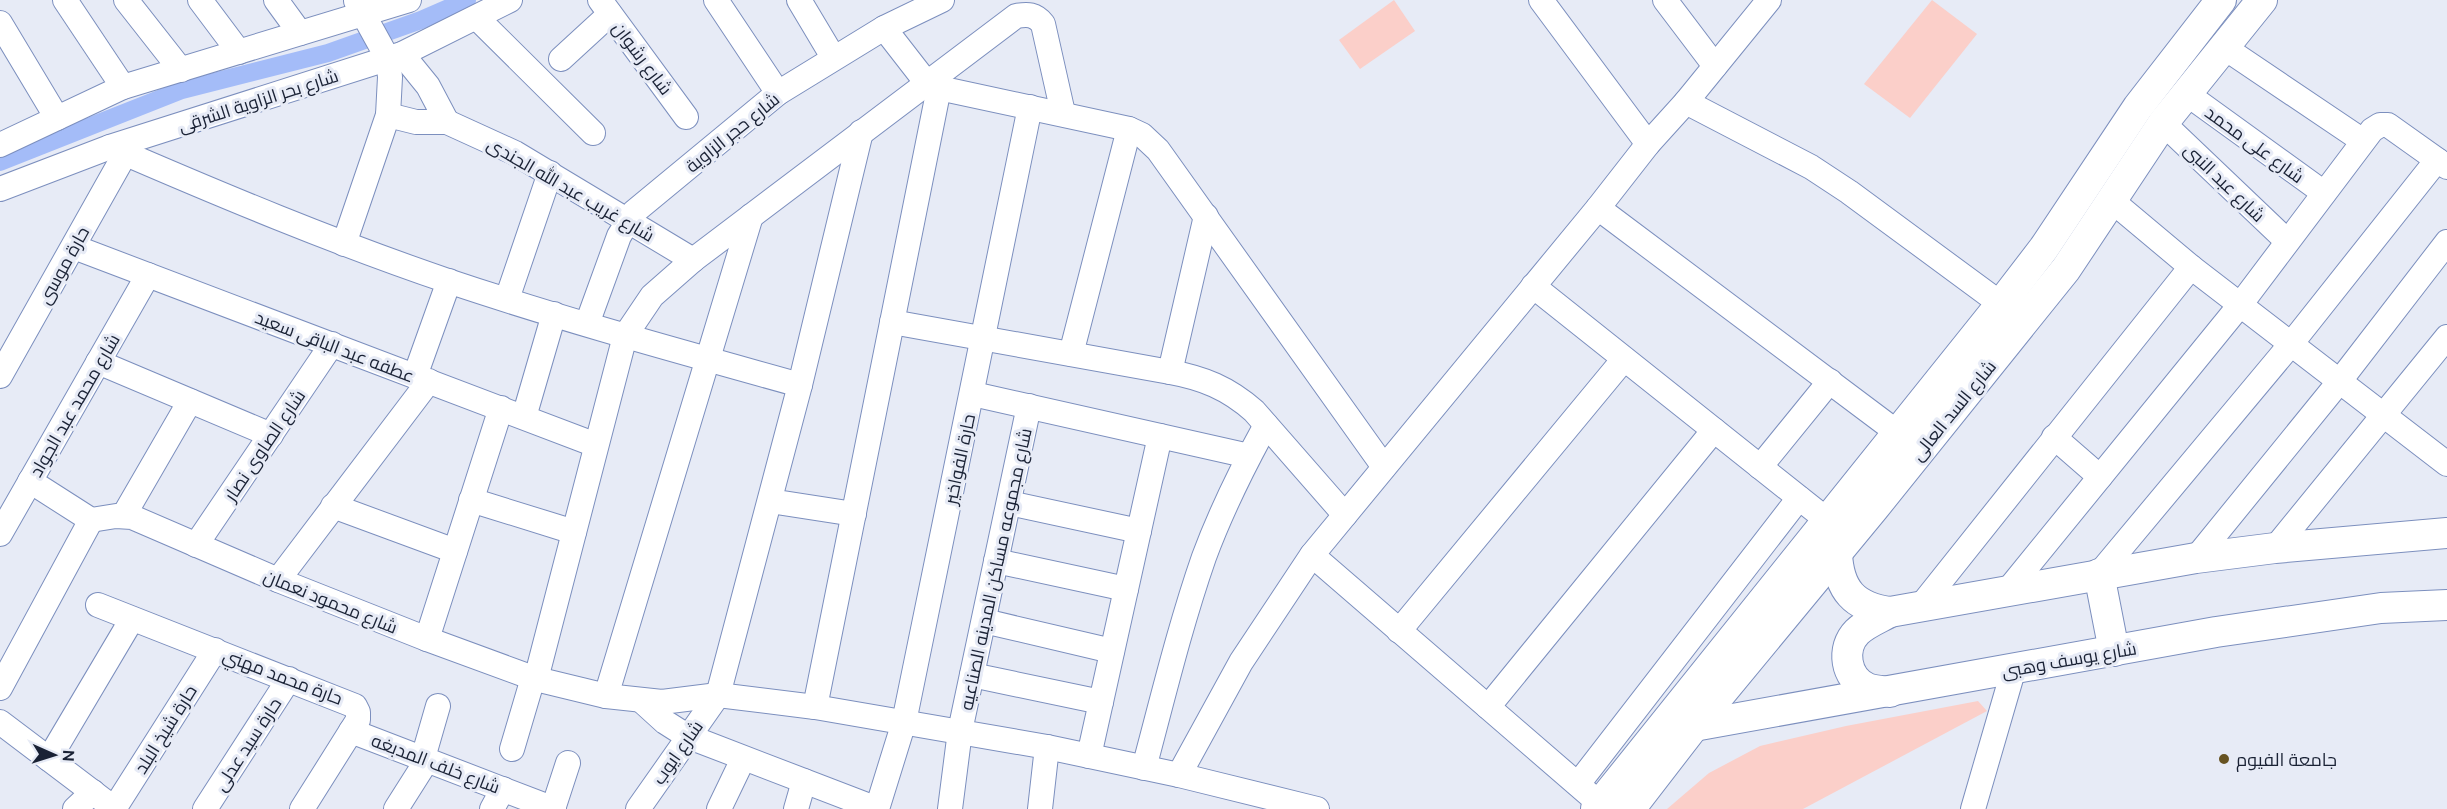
<svg xmlns="http://www.w3.org/2000/svg" width="2447" height="809" viewBox="0 0 2447 809" font-family="Ubuntu,Cairo,sans-serif">
<rect width="100%" height="100%" fill="#e7ebf6"/>
<g fill="#fbcfc9">
<polygon points="1394,0 1415,31 1360,69 1339,40"/>
<polygon points="1932,0 1977,34 1910,118 1864,84"/>
<polygon points="1978,701 1987,711 1803,809 1667,809 1709,773 1760,746 1846,726"/>
</g>
<g fill="none" stroke-linecap="round" stroke-linejoin="round">
<polyline stroke="#a4bcf8" stroke-width="18" points="0,162 182,90 328,53 421,20 467,0"/>
<g stroke="#7c8fbe" stroke-width="26">
<g id="minor">
<polyline points="65,0 123,87"/>
<polyline points="126,0 181,70"/>
<polyline points="200,0 239,52"/>
<polyline points="276,0 300,33"/>
<polyline points="600,0 686,117"/>
<polyline points="716,0 778,93"/>
<polyline points="799,0 833,57"/>
<polyline points="1541,0 1648,144"/>
<polyline points="1665,0 1715,66"/>
<polyline points="477,18 593,133"/>
<polyline points="0,23 57,118"/>
<polyline points="884,28 926,82 939,88 1129,129 1142,135 1158,150 1384,467"/>
<polyline points="2225,48 2363,141"/>
<polyline points="402,54 428,86 447,122"/>
<polyline points="561,59 610,14"/>
<polyline points="2187,94 2324,193"/>
<polyline points="1686,102 1811,167 1849,192 2001,304"/>
<polyline points="388,115 416,122 447,122 515,153 693,260"/>
<polyline points="2163,123 2287,241"/>
<polyline points="0,145 123,87 409,0"/>
<path d="M110,147C221,195 333,242 448,281C564,320 682,352 800,385"/>
<polyline points="0,189 110,147 402,54 510,0"/>
<polyline points="2111,200 2191,267 2447,464"/>
<polyline points="1598,208 1898,433"/>
<polyline points="344,244 388,115 390,77 388,59 356,1"/>
<polyline points="74,247 596,445"/>
<polyline points="1533,286 1827,520"/>
<polyline points="507,299 550,173"/>
<path d="M892,322L1170,372C1203,378 1228,388 1254,411L1345,515"/>
<polyline points="587,324 619,236 634,212 778,93 884,28 942,0"/>
<polyline points="1071,354 1129,129"/>
<polyline points="98,362 271,435"/>
<polyline points="1170,372 1206,216"/>
<polyline points="0,376 125,154"/>
<polyline points="415,376 449,281"/>
<polyline points="973,394 1249,456"/>
<polyline points="524,417 554,314"/>
<polyline points="2054,437 2100,477"/>
<polyline points="1760,467 1830,381"/>
<polyline points="30,481 91,520 116,516 132,517 278,580 427,639 536,679 606,696 662,702 718,695 815,707 1047,747 1179,775 1317,809"/>
<polyline points="471,500 574,532"/>
<polyline points="770,501 854,514"/>
<polyline points="1009,503 1139,531"/>
<polyline points="333,506 455,551"/>
<polyline points="124,515 190,401"/>
<polyline points="0,534 148,275"/>
<polyline points="196,545 332,344"/>
<polyline points="2275,548 2447,337"/>
<polyline points="1312,555 1606,809"/>
<polyline points="2196,558 2339,382 2447,242"/>
<polyline points="996,561 1126,589"/>
<polyline points="2099,574 2291,344 2437,160"/>
<polyline points="278,580 429,381"/>
<polyline points="2008,590 2240,305 2372,130 2380,125 2388,125 2447,167"/>
<polyline points="98,605 355,706 358,712 358,720 302,809"/>
<polyline points="1920,607 2191,267"/>
<polyline points="984,621 1112,651"/>
<polyline points="1399,631 1624,359"/>
<polyline points="427,639 501,408"/>
<polyline points="972,675 1101,702"/>
<path d="M536,679L625,336L652,296L693,260L1016,16C1028,14 1035,14 1043,24L1063,113"/>
<polyline points="0,688 91,520"/>
<polyline points="606,696 751,216"/>
<polyline points="643,702 665,722 687,736 877,809"/>
<polyline points="815,707 939,88"/>
<polyline points="1488,707 1714,430"/>
<polyline points="0,722 115,809"/>
<polyline points="351,731 554,809"/>
<polyline points="512,749 533,678"/>
<polyline points="1089,756 1160,436"/>
<polyline points="423,758 438,706"/>
<polyline points="49,759 132,619"/>
<path d="M1144,768C1163,697 1180,626 1204,557C1221,511 1243,467 1266,425"/>
<polyline points="1179,775 1241,662 1312,555 1598,208 1648,144 1686,102 1769,0"/>
<polyline points="1578,784 1799,498"/>
<polyline points="75,809 93,792"/>
<polyline points="114,809 215,650"/>
<polyline points="205,809 289,679"/>
<polyline points="396,809 427,760"/>
<polyline points="492,809 503,789"/>
<polyline points="553,809 568,763"/>
<polyline points="638,809 718,695 800,385 861,132"/>
<polyline points="719,809 743,759"/>
<polyline points="796,809 804,781"/>
<polyline points="877,809 904,722 1030,107"/>
<polyline points="950,809 960,731 1029,406"/>
<polyline points="1040,809 1047,747"/>
<polyline points="1973,809 2014,668"/>
</g>
</g>
<g stroke="#7c8fbe" stroke-width="32">
<g id="major">
<path d="M1837,554C1839,590 1854,607 1890,612L2196,558L2275,548L2447,533"/>
<polyline points="2099,574 2114,651"/>
<path d="M1890,612C1880,618 1866,623 1857,632C1841,648 1845,678 1867,688C1874,691 1883,691 1890,692"/>
<polyline points="1694,726 2216,632 2381,608 2447,605"/>
<polyline points="1596,809 2001,304 2044,248 2138,107 2221,0"/>
<polyline points="1630,809 1694,726 1874,508 2066,269 2163,123 2262,0"/>
</g>
</g>
<use href="#minor" stroke="#fff" stroke-width="24"/>
<use href="#major" stroke="#fff" stroke-width="30"/>
</g>
<circle fill="#675322" stroke="#e7ebf6" stroke-width="2" cx="2224" cy="759" r="6"/>
<g text-anchor="middle" dominant-baseline="central" stroke-width="6" stroke-linejoin="round" paint-order="stroke">
<g font-size="18" fill="#1a2235" stroke="#e7ebf6">
<text transform="translate(643 58) rotate(53)">شارع رشوان</text>
<text transform="translate(258 100) rotate(-18)">شارع بحر الزاوية الشرقى</text>
<text transform="translate(732 132) rotate(-39)">شارع حجر الزاوية</text>
<text transform="translate(2255 144) rotate(36)">شارع على محمد</text>
<text transform="translate(2225 182) rotate(44)">شارع عبد النبى</text>
<text transform="translate(571 189) rotate(30)">شارع غريب عبد الله الجندى</text>
<text transform="translate(63 265) rotate(-61)">حارة موسى</text>
<text transform="translate(335 346) rotate(21)">عطفه عبد الباقى سعيد</text>
<text transform="translate(74 405) rotate(-60)">شارع محمد عبد الجواد</text>
<text transform="translate(1953 410) rotate(-51)">شارع السد العالى</text>
<text transform="translate(264 445) rotate(-56)">شارع الصاوى نصار</text>
<text transform="translate(959 459) rotate(-78)">حارة الفواخير</text>
<text transform="translate(995 569) rotate(-78)">شارع مجموعه مساكن المدينه الصناعيه</text>
<text transform="translate(331 601) rotate(22)">شارع محمود نعمان</text>
<text transform="translate(2069 659) rotate(-10)">شارع يوسف وهبى</text>
<text transform="translate(283 676) rotate(21)">حارة محمد مهني</text>
<text transform="translate(165 729) rotate(-58)">حارة شيخ البلد</text>
<text transform="translate(247 744) rotate(-57)">حارة سيد عدلى</text>
<text transform="translate(677 752) rotate(-55)">شارع ايوب</text>
<text transform="translate(436 763) rotate(21)">شارع خلف المدبغه</text>
</g>
<g font-size="18" fill="#1a2235" stroke="#e7ebf6" text-anchor="start">
<text x="2236" y="759">جامعة الفيوم</text>
</g>
</g>
<g transform="translate(54 755) rotate(93)" stroke="#e7ebf6" stroke-width="4.5" paint-order="stroke">
<path d="M0-4.5L10 22L0 15L-10 22Z" fill="#1a2235"/>
<text y="-9" font-size="16" font-weight="bold" text-anchor="middle" fill="#1a2235">N</text>
</g>
</svg>
